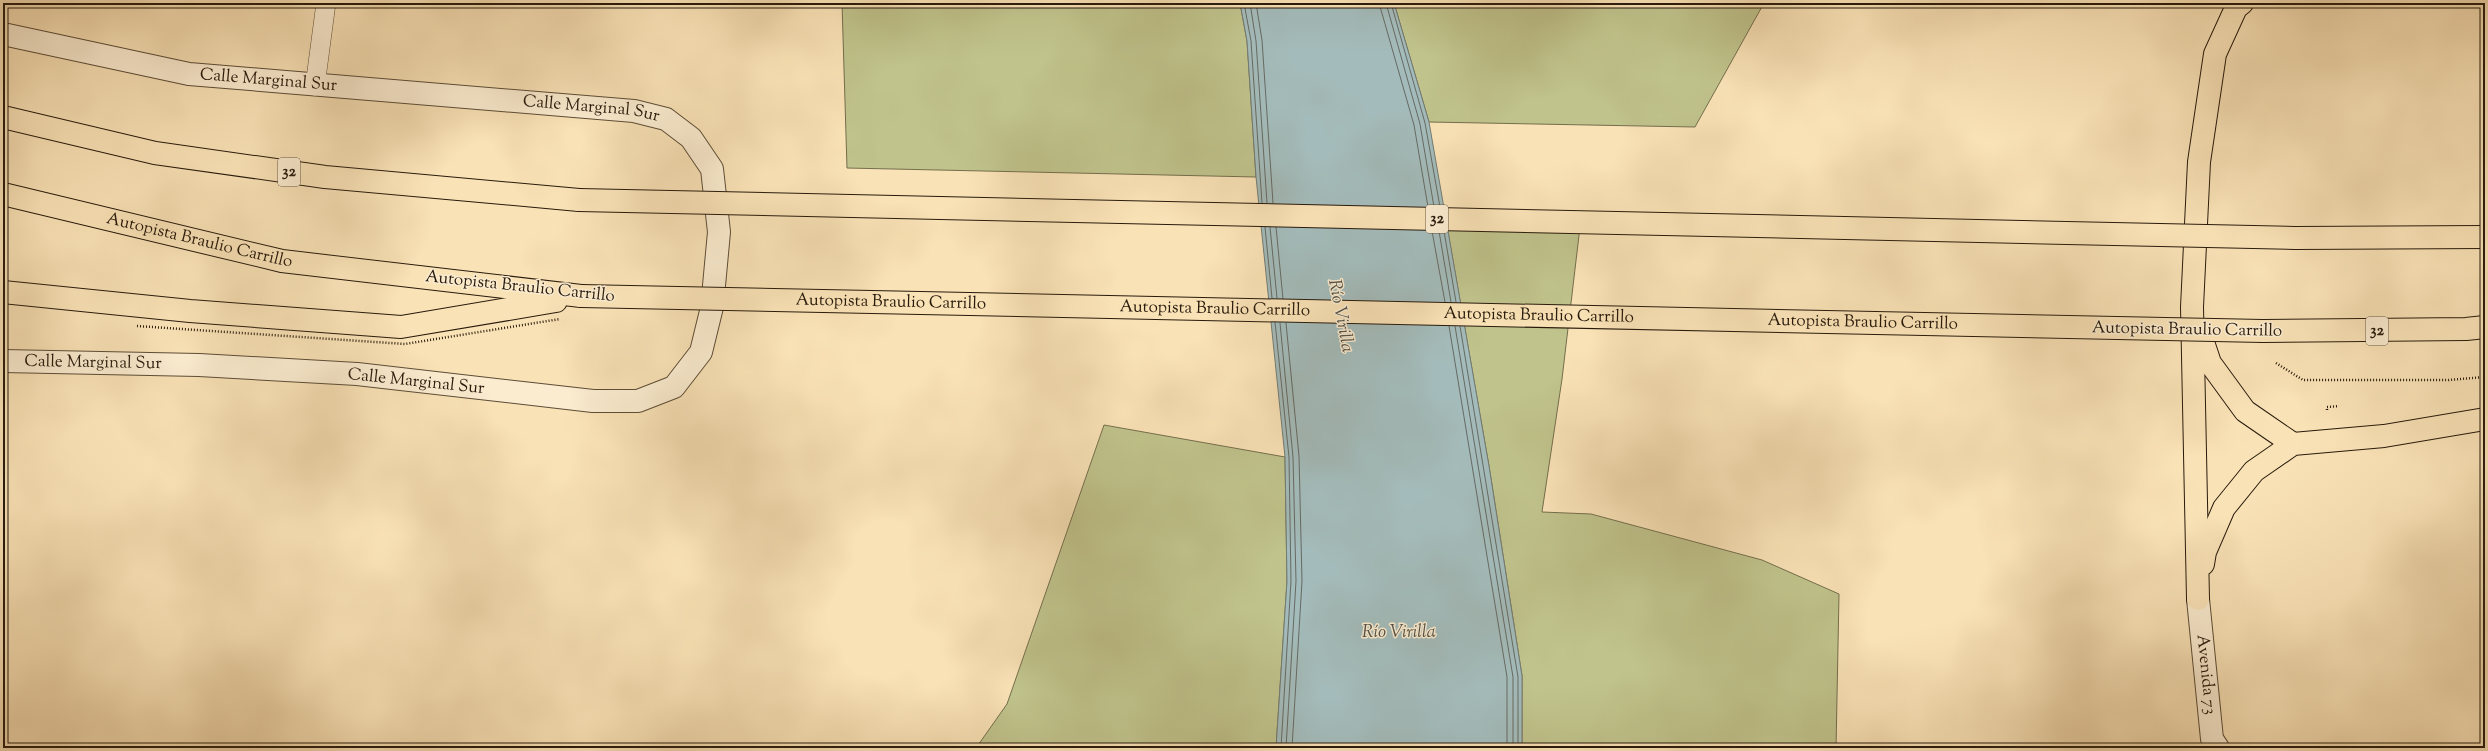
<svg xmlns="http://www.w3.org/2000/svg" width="2488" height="751" viewBox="0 0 2488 751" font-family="'Sorts Mill Goudy',serif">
<rect width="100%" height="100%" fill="#f9e2b6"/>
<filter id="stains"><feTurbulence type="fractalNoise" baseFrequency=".005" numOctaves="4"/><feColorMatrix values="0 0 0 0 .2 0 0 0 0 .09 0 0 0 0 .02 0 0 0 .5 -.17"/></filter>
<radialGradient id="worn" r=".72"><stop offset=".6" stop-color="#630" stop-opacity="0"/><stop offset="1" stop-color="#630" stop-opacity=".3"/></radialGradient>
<g fill="#c0c38c" stroke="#746e4c">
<polygon points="842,3 1240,3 1247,41 1256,177 847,168"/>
<polygon points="1394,3 1764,3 1695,127 1429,122"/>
<polygon points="1446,221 1580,227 1562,379 1542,512 1591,514 1762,560 1839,594 1836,748 1522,748 1522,676 1489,466"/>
<polygon points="1104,425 1285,457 1287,581 1276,748 976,748 1007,704"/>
</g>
<polygon fill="#a3bbba" stroke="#727b74" points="1240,3 1394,3 1429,122 1489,466 1522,676 1522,748 1276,748 1287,581 1285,457 1256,177 1247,41"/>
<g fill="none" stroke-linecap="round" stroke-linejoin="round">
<g stroke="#666a63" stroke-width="1">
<polyline points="1244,3 1251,41 1262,203"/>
<polyline points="1250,3 1256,41 1267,203"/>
<polyline points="1256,3 1262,40 1273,203"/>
<polyline points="1379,3 1414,125 1428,207"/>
<polyline points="1386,3 1420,124 1434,207"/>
<polyline points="1391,3 1425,123 1440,207"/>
<polyline points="1265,227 1272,298"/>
<polyline points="1270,227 1277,298"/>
<polyline points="1276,227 1283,299"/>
<polyline points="1432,231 1445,302"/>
<polyline points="1439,231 1451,302"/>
<polyline points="1444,231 1456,302"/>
<polyline points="1275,322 1289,457 1291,581 1281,748"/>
<polyline points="1280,323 1293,457 1296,581 1286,748"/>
<polyline points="1286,323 1299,456 1302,581 1292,748"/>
<polyline points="1449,326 1507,677 1507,748"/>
<polyline points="1455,326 1513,677 1513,748"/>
<polyline points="1460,326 1518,677 1518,748"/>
</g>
<g stroke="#5c4c36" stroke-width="20">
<polyline id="lane" points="315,86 326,3"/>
</g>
<g stroke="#5c4c36" stroke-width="24">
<g id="street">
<path id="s1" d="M3,34L189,74L634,111L666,119L691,138L712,169L719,232L712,307L701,352L674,387L638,401H593L357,374L199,365L3,361"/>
<path id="s2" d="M2198,599L2212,739L2218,748"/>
</g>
</g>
<g stroke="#281a0c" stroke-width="24">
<g id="highway">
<polyline points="3,117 155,153 325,177 579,200"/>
<path id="s3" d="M3,194L282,261L581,296"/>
<polyline points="2295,238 2485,237"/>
<polyline points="3,292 190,311 401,327 556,301"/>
<polyline points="2199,330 2210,363 2245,411 2293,444"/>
<polyline points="2263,331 2466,329 2485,327"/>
<polyline points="2203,564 2205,552 2224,508 2254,471 2293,444 2384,436 2485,419"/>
<polyline points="2198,599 2192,307 2199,162 2215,54 2236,8 2242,3"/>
</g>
</g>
<g stroke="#281a0c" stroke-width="2.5" stroke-dasharray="1 2" stroke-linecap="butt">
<polyline points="2276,363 2303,380 2449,380 2485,377"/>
<polyline points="2327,410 2327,407 2339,406"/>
</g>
<use href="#lane" stroke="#fbecd0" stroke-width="19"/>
<use href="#street" stroke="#fbecd0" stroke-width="22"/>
<use href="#highway" stroke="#f9e2b6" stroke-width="22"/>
<g stroke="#281a0c" stroke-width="24" stroke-linecap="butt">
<g id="highway-bridge">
<polyline points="579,200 2295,238"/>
<path id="s4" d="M581,296L2263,331"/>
</g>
</g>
<polyline stroke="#281a0c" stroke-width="2.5" stroke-dasharray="1 2" stroke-linecap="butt" points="137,326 405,344 560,319"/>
<use href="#highway-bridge" stroke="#f9e2b6" stroke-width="22"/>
</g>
<g text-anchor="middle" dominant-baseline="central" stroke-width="3" stroke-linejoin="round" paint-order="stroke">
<g fill="#fbecd0" stroke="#675947" stroke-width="1">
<rect x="278" y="158" width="22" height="28" rx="3"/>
<rect x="1426" y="205" width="22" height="28" rx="3"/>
<rect x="2366" y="317" width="22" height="28" rx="3"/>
</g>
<g font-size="16" font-weight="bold" fill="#281a0c">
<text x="289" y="172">32</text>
<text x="1437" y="219">32</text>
<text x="2377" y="331">32</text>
</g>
<g font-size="17" fill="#281a0c" stroke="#fbecd0">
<text stroke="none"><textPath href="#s1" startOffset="270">Calle Marginal Sur</textPath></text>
<text stroke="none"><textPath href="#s1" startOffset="594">Calle Marginal Sur</textPath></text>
<text stroke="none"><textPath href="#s3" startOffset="202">Autopista Braulio Carrillo</textPath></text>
<text transform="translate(520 287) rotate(6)">Autopista Braulio Carrillo</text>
<text stroke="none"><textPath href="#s4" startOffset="310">Autopista Braulio Carrillo</textPath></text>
<text stroke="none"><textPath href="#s4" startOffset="634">Autopista Braulio Carrillo</textPath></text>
<text stroke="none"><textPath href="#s4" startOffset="958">Autopista Braulio Carrillo</textPath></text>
<text stroke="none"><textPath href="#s4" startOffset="1282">Autopista Braulio Carrillo</textPath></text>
<text transform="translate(2187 330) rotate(1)">Autopista Braulio Carrillo</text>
<text transform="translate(93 363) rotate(1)">Calle Marginal Sur</text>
<text transform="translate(416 382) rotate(6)">Calle Marginal Sur</text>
<text stroke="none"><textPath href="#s2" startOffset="76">Avenida 73</textPath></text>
</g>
<g font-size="18" font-style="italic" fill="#535249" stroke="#fbecd0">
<text transform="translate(1340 316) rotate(79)">Río Virilla</text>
<text x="1399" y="633">Río Virilla</text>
</g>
</g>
<rect width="2488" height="751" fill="none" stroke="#f9e2b6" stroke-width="16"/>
<rect x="4" y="4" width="2480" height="743" fill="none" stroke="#281a0c" stroke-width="2"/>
<rect x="8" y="8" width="2472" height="735" fill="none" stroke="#281a0c"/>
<rect width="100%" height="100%" filter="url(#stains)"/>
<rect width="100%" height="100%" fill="url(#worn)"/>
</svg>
